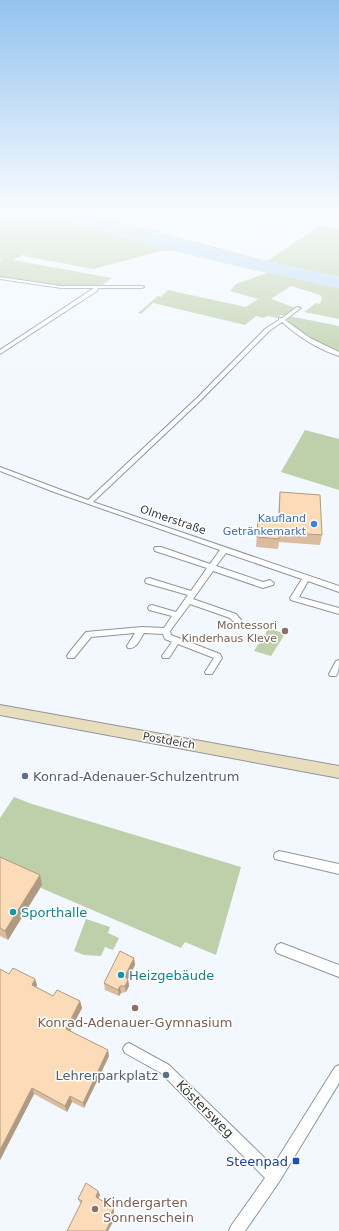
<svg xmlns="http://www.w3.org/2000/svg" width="339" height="1231" viewBox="0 0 339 1231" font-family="'DejaVu Sans',sans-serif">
<rect width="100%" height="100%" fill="#f2f8fe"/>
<g fill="#bdd0aa">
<polygon points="0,214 49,214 56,218 98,228 127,238 155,245 162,249 173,250 258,270 339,288 339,319 304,312 316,303 320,304 322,298 320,295 291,286 271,299 296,308 285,316 281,315 277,318 268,316 263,318 256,316 245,325 153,303 141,314 138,313 158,296 161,297 168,290 246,307 258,299 230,291 236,284 267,273 174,251 161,251 94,269 23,256 33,250 13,260 112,278 101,286 60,286 0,278 0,260 3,259 0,258"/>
<polygon points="75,214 80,214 148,229 267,261 321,225 339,229 339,277 237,255 158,233"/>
<path d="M107,223L155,234L154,235C144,237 124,241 117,229L93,224Z"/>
<path d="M289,316L339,326V352C327,347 289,332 287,318Z"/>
<polygon points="305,430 339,439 339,490 281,472"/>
<polygon points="269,628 285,634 271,656 254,651"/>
<polygon points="14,797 32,804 241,867 216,955 185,942 181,948 41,888 42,885 0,865 0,818"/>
<polygon points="86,919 110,927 108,933 119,938 113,950 105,947 101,956 84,955 74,951"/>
</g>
<path fill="#b5d9f9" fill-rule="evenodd" d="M49,214L79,215L158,233L237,255L339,277V288L258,270L173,250L162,249L155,245L127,238L98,228L56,218ZM107,223L152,234L154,235C144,238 124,240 118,229L93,224Z"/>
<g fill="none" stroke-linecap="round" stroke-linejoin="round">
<g stroke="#8f959a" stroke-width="2">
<g id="street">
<polygon points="0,277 61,286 142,286 144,287 142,288 98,288 97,291 0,354 0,350 94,288 61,288 0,279"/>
<path d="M297,307L301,308L285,320L310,338L339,352V356C317,349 299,337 282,322L269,331L201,400L93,502L339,586V592L308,581L299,597L339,608V614L291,600L290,598L302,579L226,553L216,566L263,582L270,580L274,583L273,585L263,588L213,571L193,599L236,614L241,620L240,622H234L230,618L190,604L170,631L171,635L220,654L222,658L212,674H206L205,672L214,658L178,644L169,658H163L162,656L172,642L165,639L163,634L144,633C140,639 136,650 128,648L127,646L135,633L91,637L74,658H68L67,656L68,654L86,632L142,627L164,628L172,616L149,610L148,608L149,606L152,605L176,612L188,595L146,583L145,581L146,579L149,578L191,591L207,568L155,551L154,549L155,547H161L210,564L220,550L54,492L0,471V467L88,500L197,398L265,329L279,320V318H282Z"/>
<path d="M339,660C339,666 339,671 336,676H330L329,674L336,661Z"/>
<polygon points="279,851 339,864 339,874 275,859 274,856 275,853"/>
<polygon points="281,943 339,965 339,977 277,953 275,949 277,945"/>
<polygon points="129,1043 169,1065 273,1166 335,1067 339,1065 339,1083 279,1182 245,1231 229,1231 231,1226 265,1178 161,1073 125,1053 123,1049 125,1045"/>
</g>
</g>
<g stroke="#8f959a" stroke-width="2">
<polygon id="secondary" points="0,705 339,766 339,778 0,715"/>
</g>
<use href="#street" fill="#fff" fill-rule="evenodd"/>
<use href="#secondary" fill="#e8debe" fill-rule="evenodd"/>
</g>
<g fill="#d9bd9e">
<polygon points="280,492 322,535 320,545 279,542 278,549 256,547 258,520 278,521 279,501"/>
<polygon points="0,857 40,875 42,885 8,940 0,936"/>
<polygon points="134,958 135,965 128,979 129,986 126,992 121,993 119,996 105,990 104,983"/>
<polygon points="0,969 9,974 35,979 37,985 36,987 53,996 80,1001 82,1008 70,1030 109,1056 84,1108 72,1102 67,1112 34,1094 0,1160"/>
<polygon points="98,1191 100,1195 98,1198 114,1212 112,1218 113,1222 80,1203 78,1199"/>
</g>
<g fill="#b09a81">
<polygon points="40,875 42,885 8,940 5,931"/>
<polygon points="134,958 135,965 126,982 125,976"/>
<polygon points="35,979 37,985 34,992 32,985"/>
<polygon points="128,980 129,986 126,992 125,986"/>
<polygon points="120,986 121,993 119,996 118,990"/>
<polygon points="80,1001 82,1008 68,1035 66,1029"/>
<polygon points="108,1050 109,1056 84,1108 83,1103"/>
<polygon points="32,1088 34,1094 0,1160 0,1150"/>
<polygon points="70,1096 72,1102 67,1112 65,1106"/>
<polygon points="98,1191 100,1195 97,1201 96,1197"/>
<polygon points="114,1208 114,1212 112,1218 113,1222 108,1231 106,1231 109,1217"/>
</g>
<g fill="#fcdcb8" stroke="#b09a81">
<polygon points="280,492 320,495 322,535 279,532 279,539 257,537 258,520 279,521"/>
<polygon points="0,857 40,875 5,931 0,928"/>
<polygon points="120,951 134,958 125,976 128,980 125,986 120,986 118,990 104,983"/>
<polygon points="13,968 35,979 32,985 53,996 57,990 80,1001 66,1029 108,1050 83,1103 70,1096 65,1106 32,1088 0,1150 0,969 9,974"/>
<polygon points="86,1183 98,1191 96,1197 114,1208 109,1217 112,1218 106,1231 67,1231 82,1201 78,1199"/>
</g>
<linearGradient id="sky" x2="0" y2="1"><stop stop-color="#93c3ef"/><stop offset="0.55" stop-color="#f9fcff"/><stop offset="1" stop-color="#f9fcff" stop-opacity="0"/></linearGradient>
<rect width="339" height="387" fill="url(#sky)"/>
<circle fill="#3f7fe0" stroke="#fff" stroke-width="1.5" cx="314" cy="524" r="4"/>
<g fill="#8d6e63" stroke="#fff" stroke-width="1.5">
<circle cx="285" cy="631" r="4"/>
<circle cx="135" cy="1008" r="4"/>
<circle cx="95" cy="1209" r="4"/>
</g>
<g fill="#5c6f8a" stroke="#fff" stroke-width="1.5">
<circle cx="25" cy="776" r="4"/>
<circle cx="166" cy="1075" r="4"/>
</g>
<g fill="#0f9aa8" stroke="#fff" stroke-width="1.5">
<circle cx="13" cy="912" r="4"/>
<circle cx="121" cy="975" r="4"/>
</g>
<rect fill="#1a4fb4" stroke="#fff" stroke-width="1.5" x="292" y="1157" width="8" height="8" rx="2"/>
<g text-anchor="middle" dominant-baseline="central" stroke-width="3" stroke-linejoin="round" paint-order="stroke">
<g font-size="11" fill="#366cbe" stroke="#fff" text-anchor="end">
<text x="306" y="518">Kaufland<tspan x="306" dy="13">Getränkemarkt</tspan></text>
</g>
<g font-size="11" fill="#36383a" stroke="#fff">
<text transform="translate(173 520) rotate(19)">Olmerstraße</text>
<text transform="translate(169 741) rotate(10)">Postdeich</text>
</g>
<g font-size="11" fill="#785e54" stroke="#fff" text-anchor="end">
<text x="277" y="625">Montessori<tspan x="277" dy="13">Kinderhaus Kleve</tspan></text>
</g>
<g font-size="13" fill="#4e5e75" stroke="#fff" text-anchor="start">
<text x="33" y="776">Konrad-Adenauer-Schulzentrum</text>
<text x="158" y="1075" text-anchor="end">Lehrerparkplatz</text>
</g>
<g font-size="13" fill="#0d838f" stroke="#fff" text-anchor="start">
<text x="21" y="912">Sporthalle</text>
<text x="129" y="975">Heizgebäude</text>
</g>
<g font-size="13" fill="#785e54" stroke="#fff">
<text x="135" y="1022">Konrad-Adenauer-Gymnasium</text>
<text x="103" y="1202" text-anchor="start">Kindergarten<tspan x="103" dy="15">Sonnenschein</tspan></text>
</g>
<g font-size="13" fill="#36383a" stroke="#fff">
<text transform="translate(205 1109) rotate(45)">Köstersweg</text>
</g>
<g font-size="13" fill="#164399" stroke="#fff" text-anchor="end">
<text x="288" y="1161">Steenpad</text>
</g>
</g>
</svg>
